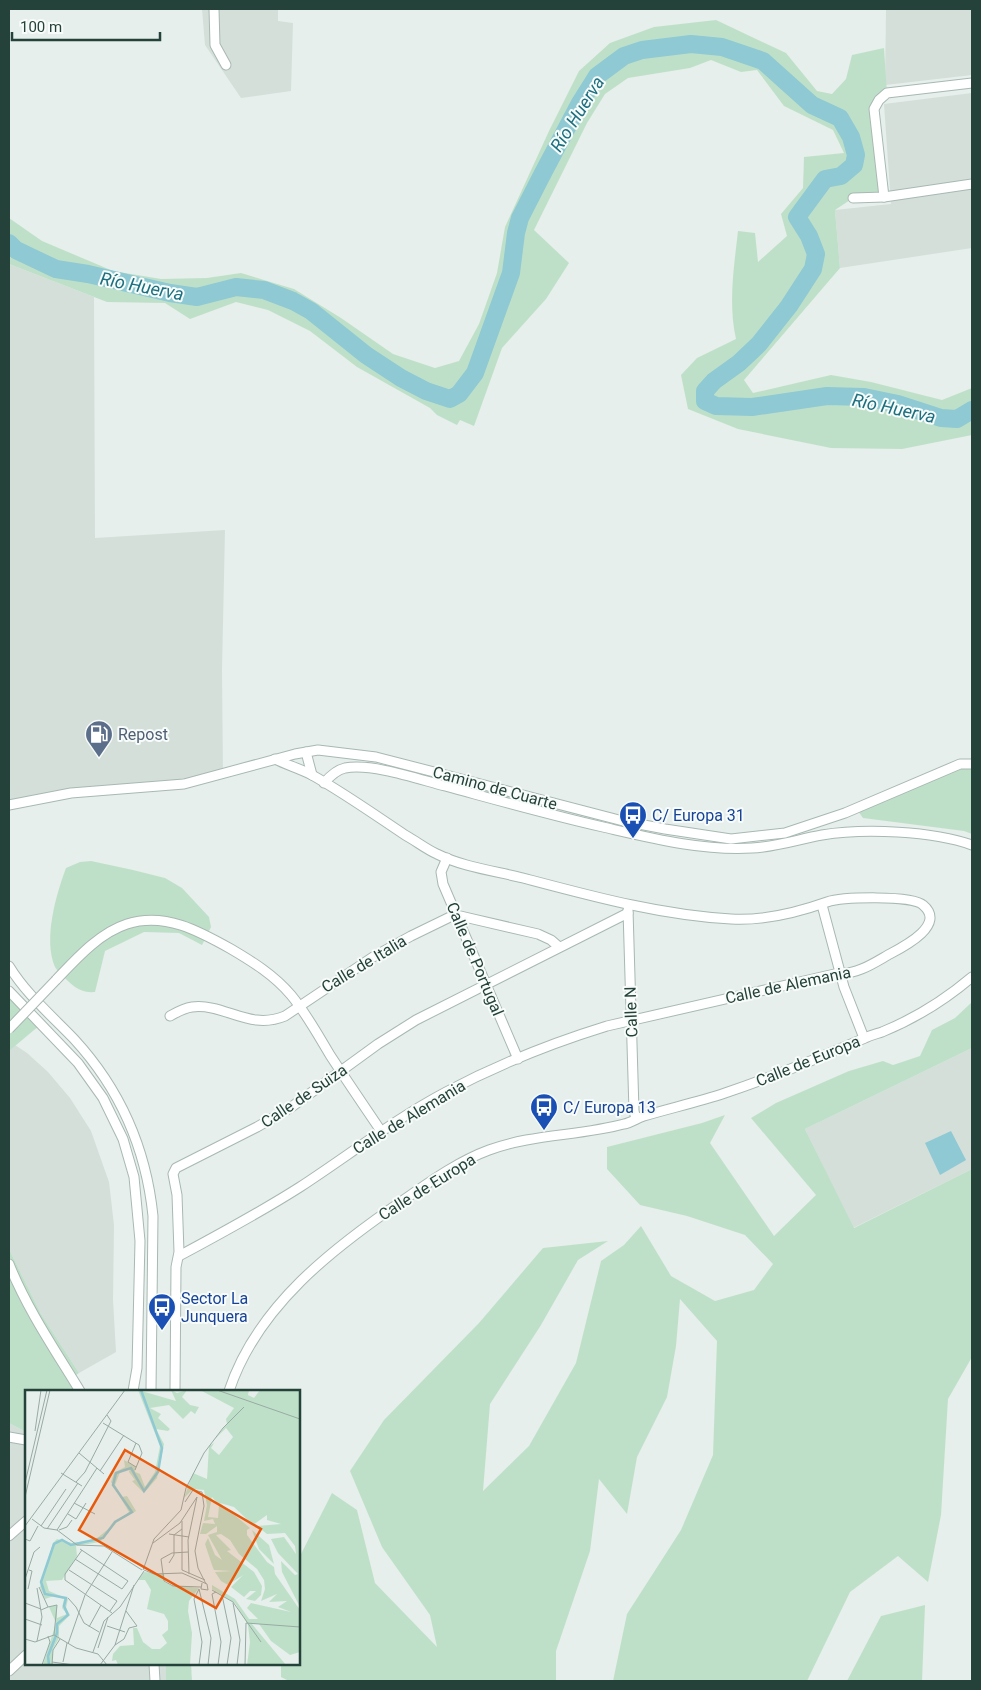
<svg xmlns="http://www.w3.org/2000/svg" width="981" height="1690" viewBox="0 0 981 1690" font-family="Roboto,sans-serif">
<rect width="100%" height="100%" fill="#e6efeb"/>
<g fill="#d4dfda">
<polygon points="202,9 278,9 278,21 293,23 291,91 241,98 205,45"/>
<polygon points="886,9 972,9 972,75 885,85"/>
<polygon points="972,93 972,248 840,268 835,210 891,204 884,104"/>
<polygon points="9,264 94,297 95,538 225,530 222,670 223,774 184,784 9,805"/>
<polygon points="15,1045 27,1053 48,1072 70,1098 91,1131 109,1182 114,1225 113,1300 116,1352 79,1373 41,1314 9,1249 9,1051"/>
<polygon points="972,1048 972,1169 853,1228 805,1129"/>
<polygon points="9,1423 26,1432 26,1664 166,1664 166,1681 9,1681"/>
</g>
<g fill="#bfe0c8">
<path d="M716,20L786,53L817,91L832,94L846,79L852,55L884,48L887,93L874,109L884,197L853,198L835,210L840,268L744,380L753,393L831,375L871,382L942,400L972,388V435L902,449L831,448L738,429L688,409L681,375L697,358L736,339C728,303 734,267 738,231L755,233L758,262L787,236L781,214L803,188L804,157L844,153L833,130L784,106L757,70L741,72L711,60L690,68L628,78L605,94L587,123L534,230L569,263L546,299L502,348L474,426L460,420L457,425L437,415L430,408L357,367L310,331L268,310L236,302L190,319L165,303L107,302L9,264V218L42,241L113,271L161,279L207,278L241,273L294,289L341,318L393,354L435,368L459,361L479,324L497,273L505,227L549,131L579,71L610,43L654,27Z"/>
<polygon points="972,764 972,834 964,831 863,818 856,808"/>
<path d="M91,861L133,870L165,878L182,888L209,917L211,927L202,945L179,933L144,932L105,951L95,992C84,993 76,989 68,981C64,977 58,972 55,967C43,939 56,895 66,868L80,862Z"/>
<polygon points="9,991 40,1025 9,1051"/>
<polygon points="972,1002 972,1048 805,1129 854,1228 972,1169 972,1357 948,1399 941,1515 928,1582 898,1556 850,1592 807,1681 613,1681 627,1614 681,1530 713,1455 717,1341 680,1299 676,1346 667,1397 637,1457 627,1514 599,1479 590,1551 556,1651 556,1681 289,1681 281,1677 281,1664 299,1664 299,1558 332,1493 357,1510 375,1583 437,1647 430,1615 382,1547 350,1471 384,1420 479,1323 543,1248 608,1241 578,1260 541,1325 490,1404 483,1491 529,1446 576,1363 601,1261 624,1245 641,1226 671,1276 715,1301 754,1290 773,1264 745,1235 687,1216 640,1205 607,1169 607,1147 702,1123 725,1115 710,1143 774,1236 816,1195 751,1118 776,1103 849,1071 883,1061 893,1065 920,1056 932,1030 955,1018"/>
<polygon points="9,1249 41,1314 79,1373 72,1378 80,1391 26,1391 26,1432 9,1423"/>
<polygon points="925,1605 922,1681 847,1681 881,1616"/>
<polygon points="166,1664 191,1664 192,1681 166,1681"/>
</g>
<polygon fill="#8ec9d4" points="951,1131 966,1160 940,1175 925,1143"/>
<g fill="none" stroke-linecap="round" stroke-linejoin="round">
<polyline stroke="#8ec9d4" stroke-width="18" points="9,243 16,250 56,269 88,274 170,293 197,297 236,287 264,290 293,301 311,311 366,355 401,378 426,391 450,399 459,394 475,373 511,273 516,233 520,218 543,173 580,103 597,76 624,56 642,50 691,44 722,47 763,61 812,105 840,118 851,137 856,155 854,165 841,176 825,179 797,217 809,236 816,254 813,269 789,306 759,344 739,363 714,381 705,391 705,401 716,406 752,407 827,396 864,397 898,404 941,418 957,419 972,410"/>
<g stroke="#a8b8b2" stroke-width="11">
<g id="street">
<polyline points="214,9 215,45 226,65"/>
<polyline points="884,197 874,109 879,100 887,93 972,83"/>
<polyline points="853,198 884,197 972,184"/>
<polyline points="306,752 312,775"/>
<path d="M324,783C330,776 336,770 345,768C372,763 418,779 445,786C497,800 550,815 603,827C651,838 702,851 752,848C776,847 799,839 822,835C864,828 933,831 972,845"/>
<polyline points="9,805 71,793 184,784 295,754 318,750 376,757 623,821 665,829 731,839 785,833 845,813 960,764 972,764"/>
<polyline points="447,858 441,872 443,884 518,1059"/>
<polyline points="822,905 844,987 864,1038"/>
<polyline points="628,910 634,1111 636,1119"/>
<path d="M9,966C26,994 52,1016 74,1039C121,1090 146,1148 153,1216L151,1391"/>
<path d="M56,980C76,959 99,933 127,924C165,912 199,931 231,949C253,962 274,975 291,995C306,1013 318,1035 330,1055C347,1081 364,1106 381,1131"/>
<polyline points="9,991 78,1063 103,1098 123,1139 134,1177 140,1241 137,1368 133,1391"/>
<path d="M170,1016C177,1012 184,1008 192,1007C225,1003 249,1031 285,1016L373,957L411,936L450,917L456,915L538,934L551,940L559,947"/>
<path d="M179,1256C220,1234 261,1212 300,1187C349,1155 395,1119 446,1092C497,1065 552,1043 607,1026L839,973C856,975 874,963 888,955C903,947 947,925 923,905C912,895 842,897 827,902C796,913 764,921 731,919C660,915 591,896 523,878C495,871 463,867 437,854C426,849 416,841 405,835C375,815 344,793 312,775C301,769 287,765 275,759"/>
<path d="M9,1264C27,1309 55,1350 80,1391"/>
<polyline points="175,1391 176,1267 179,1252 177,1195 173,1174 176,1168 257,1127 290,1108 378,1044 416,1020 628,913"/>
<path d="M229,1391C257,1306 333,1248 405,1199C431,1181 459,1161 489,1150C532,1134 579,1136 624,1124C631,1123 637,1118 644,1116C671,1108 698,1102 725,1093C773,1077 819,1058 865,1038C871,1035 876,1034 882,1032C914,1019 946,999 972,977"/>
<polyline points="9,1437 26,1440"/>
<polyline points="9,1536 26,1521"/>
<polyline points="154,1664 155,1681"/>
<polyline points="9,1671 26,1655"/>
</g>
</g>
<use href="#street" stroke="#fff" stroke-width="9"/>
<g stroke="#a8b8b2" stroke-width="11" stroke-linecap="butt">
<polyline id="street-bridge" points="9,1029 56,980"/>
</g>
<use href="#street-bridge" stroke="#fff" stroke-width="9"/>
</g>
<defs>
<g id="fuel-pin" transform="scale(1.4375)"><path d="M0 17L-7.5 6A9.5 9.5 0 1 1 7.5 6Z" fill="#5c6f8a" stroke="#f7fbf9"/><path d="M-5.5-6h7V0h2V4h1.3V-2.5L3-4.5l.8-.8L6-3V5H2.5V1h-1V6h-7ZM-4.2-4.7v3.2H.2V-4.7Z" fill="#fff"/></g>
<g id="bus-pin" transform="scale(1.4375)"><path d="M0 17L-7.5 6A9.5 9.5 0 1 1 7.5 6Z" fill="#1a4fb4" stroke="#f7fbf9"/><path d="M-5-6H5V4H4V6H2V4H-2V6H-4V4H-5ZM-3.5-4V0h7V-4ZM-3.5 1.2v1.5H-2V1.2ZM2 1.2v1.5H3.5V1.2Z" fill="#fff"/></g>
</defs>
<g fill-rule="evenodd">
<use href="#fuel-pin" x="99" y="734"/>
<use href="#bus-pin" x="633" y="815"/>
<use href="#bus-pin" x="544" y="1107"/>
<use href="#bus-pin" x="162" y="1307"/>
</g>
<g text-anchor="middle" dominant-baseline="central" stroke-width="4" stroke-linejoin="round" paint-order="stroke">
<g font-size="16" fill="#4e5e75" stroke="#f7fbf9" text-anchor="start">
<text x="118" y="734">Repost</text>
</g>
<g font-size="16" fill="#24423a" stroke="#f7fbf9">
<text transform="translate(495 788) rotate(15)">Camino de Cuarte</text>
<text transform="translate(475 959) rotate(67)">Calle de Portugal</text>
<text transform="translate(364 964) rotate(-31)">Calle de Italia</text>
<text transform="translate(788 985) rotate(-12)">Calle de Alemania</text>
<text transform="translate(631 1012) rotate(-92)">Calle N</text>
<text transform="translate(808 1061) rotate(-22)">Calle de Europa</text>
<text transform="translate(304 1096) rotate(-34)">Calle de Suiza</text>
<text transform="translate(409 1117) rotate(-31)">Calle de Alemania</text>
<text transform="translate(427 1187) rotate(-32)">Calle de Europa</text>
</g>
<g font-size="16" fill="#164399" stroke="#f7fbf9" text-anchor="start">
<text x="652" y="815">C/ Europa 31</text>
<text x="563" y="1107">C/ Europa 13</text>
<text x="181" y="1298">Sector La<tspan x="181" dy="18">Junquera</tspan></text>
</g>
<g font-size="18" font-style="italic" fill="#1c6f80" stroke="#f7fbf9">
<text transform="translate(577 114) rotate(-58)">Río Huerva</text>
<text transform="translate(142 286) rotate(11)">Río Huerva</text>
<text transform="translate(894 408) rotate(12)">Río Huerva</text>
</g>
</g>
<g transform="translate(25 1390)">
<rect width="275" height="275" fill="#e6efeb"/>
<path d="M113,0L151,11L146,0L152,3L162,0L157,7L165,15L174,17L170,24L166,21L158,29L144,15L125,18L136,24L133,28L145,39L143,41L131,39L139,54L132,88L119,103L107,91L110,90L104,82L105,78L95,82L90,95L97,107L102,106L111,121L92,132L75,152L51,156L52,166L37,190L21,191L24,201L43,209L41,218L45,225L34,236V248L28,259L27,275H18L31,233L24,217L32,215V228L42,224L37,218L39,209L29,206L20,209L15,197L28,153L32,149L47,153L70,150L104,122L86,92L89,83L100,77L99,70L111,77L110,82L115,84L120,97L130,82L135,56ZM175,0H224L223,5L229,8L235,0H275V217L257,182L256,171L270,185L273,184L253,163L246,149L259,147L271,164L270,156L260,143L242,144L232,136L256,134L242,130V125L228,135L209,117L195,113L225,138L222,140V145L242,172L249,177L250,184L275,220V262L265,265L246,251L234,234H227L261,275H222L225,252L223,235L210,213L187,199V195L210,209L224,229H233L222,218L226,213L266,222L253,217L262,211L244,212L252,204L236,211L240,199L239,190L232,179L214,164L205,150L196,144L191,145L206,160L202,161L229,182L237,196L236,205L230,211L221,209L231,201H225L219,207L206,197L218,185L203,195L196,191L190,182L207,181L189,180L187,175L180,154L183,148L190,165L197,170L183,145L192,142V136L181,144H175L178,133L190,134L188,129L179,131L182,115L179,100L168,99L159,108L168,83L182,89L184,56L189,53L186,58L194,65L208,47L201,38L189,50L202,34L201,29L209,18ZM187,107L194,115L193,128L183,127ZM227,140L244,155L249,174L234,159ZM119,182L139,184L140,192L146,195L174,198L164,211L163,221L167,243L165,275H93L91,270L87,271L88,264L95,256L109,255L108,238H112L118,252L127,259H135L142,253L137,245L143,240V231L139,224L122,219L126,200L120,190H113Z" fill="#bfe0c8" fill-rule="evenodd"/>
<path fill="none" stroke="#8ec9d4" stroke-width="2.5" d="M24,275L23,266L32,243V234L43,225L39,216L41,208L20,204L16,192L29,154L37,150L46,155L78,148L90,132L107,122L88,95L91,83L106,78L119,101L133,82L137,58L116,0"/>
<path fill="none" stroke="#98aaa4" stroke-width="1" d="M192,0L275,29M78,33L114,55L117,63L110,80M10,41L16,0M54,63L79,84M111,77L103,72L111,53M75,81L99,45M36,83L57,96M51,92L60,82L86,31L82,25M0,93L22,0M0,107L25,0M160,112L168,100L177,102L179,116L170,161L173,178L181,194M49,113L70,124M43,124L51,129L61,113M7,129L19,138L32,140L52,155L79,156L117,180M157,131V180L180,190M0,136L100,0M16,136L41,99M22,139L53,93M32,140L72,78M34,140L42,137L47,130M144,144L164,147M0,149L5,151L13,136M128,153L155,133L172,107L163,150L164,184M57,160L40,184V190L87,223M163,162L147,163L136,169L139,191L148,196L176,197M50,169L97,199L103,191L55,159M144,173L149,165V145L157,139M44,180L92,211L85,221M118,180L129,149L156,120L161,98L179,63L198,38L219,17M119,180L129,184L157,183L182,194L183,200L176,199L177,193M0,189L9,162L15,157M14,197L23,217L16,220M3,199L7,181L4,180M174,199L186,248L183,275M187,200L208,212L236,252M191,202L187,204L196,252L193,275M197,205L206,248L202,275M43,208L51,217L59,233L74,242M0,213L16,219M208,213L215,250L212,275M23,217L32,215L29,245M0,229L17,235M82,236L100,242M64,237L76,215M0,249L10,252L29,245L51,258L73,264L82,275M12,251L17,227L12,198M43,254L60,205L87,162M90,255L99,249L104,238L112,236L101,221M73,258L83,227M68,262L79,231L95,217L119,181M27,272L49,275M38,272L42,253M17,275L25,252L23,246M27,275L28,260L35,249M75,275L90,255L109,195M174,275L177,252L169,209L174,199M220,275L221,233L275,237"/>
<path fill="#e8590c" fill-opacity="0.15" stroke="#e8590c" stroke-width="2.5" d="M100,60L236,139L191,218L54,140Z"/>
<rect width="275" height="275" fill="none" stroke="#24423a" stroke-width="2.5"/>
</g>
<rect width="981" height="1690" fill="none" stroke="#24423a" stroke-width="20"/>
<path d="M12 32v8h148v-8" fill="none" stroke="#24423a" stroke-width="2.5"/>
<text x="20" y="32" font-size="15" fill="#24423a" stroke="#f7fbf9" stroke-width="4" paint-order="stroke">100 m</text>
</svg>
